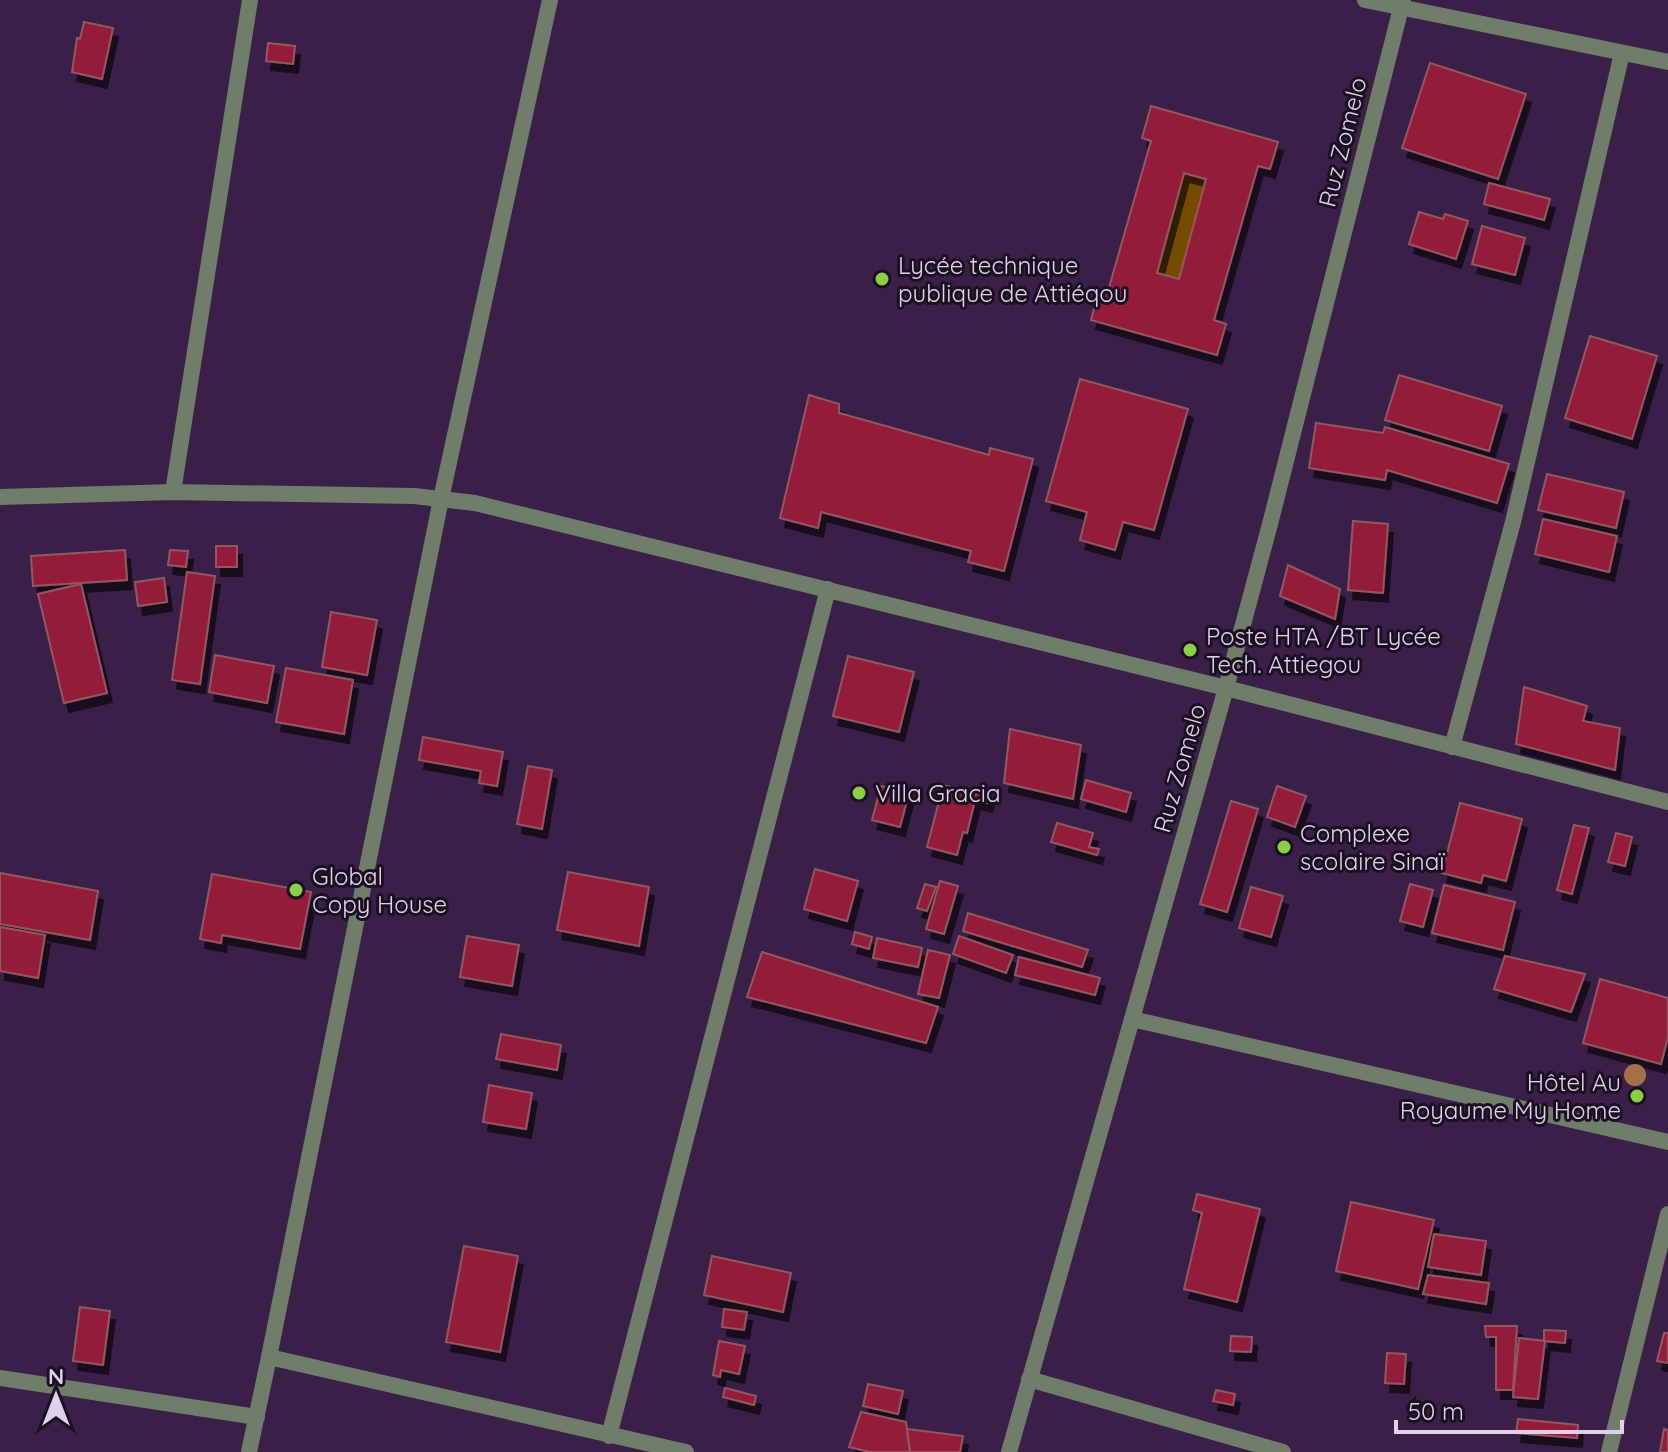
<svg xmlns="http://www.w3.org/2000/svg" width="1668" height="1452" viewBox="0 0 1668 1452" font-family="Quicksand,sans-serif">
<defs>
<filter id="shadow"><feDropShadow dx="5" dy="9" stdDeviation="0" flood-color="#0009"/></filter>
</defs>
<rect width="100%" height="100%" fill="#3a2049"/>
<polygon fill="#764b00" points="1184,173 1206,179 1179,279 1157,273"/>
<g fill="#931b3a" stroke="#93595f" stroke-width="2" fill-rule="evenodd" filter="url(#shadow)">
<polygon points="84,22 113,28 102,79 72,72 77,38 80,39"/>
<polygon points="268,43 295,46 293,64 266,61"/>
<polygon points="1430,63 1526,94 1498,179 1402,148"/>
<path d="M1151,106L1278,142L1270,169L1258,166L1214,320L1226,324L1217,355L1091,320L1099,289L1108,291L1151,141L1142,138ZM1184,173L1206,179L1179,279L1157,273Z"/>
<polygon points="1489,183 1550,199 1544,220 1484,204"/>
<polygon points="1419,212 1443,219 1445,214 1468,221 1456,259 1409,244"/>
<polygon points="1482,226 1525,238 1515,275 1472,264"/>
<polygon points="1590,336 1657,356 1632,439 1565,418"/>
<polygon points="1399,375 1502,406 1489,451 1385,420"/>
<polygon points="1080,379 1188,409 1154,530 1123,522 1115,550 1080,540 1087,512 1046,501"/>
<polygon points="809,395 839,404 839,413 989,455 990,448 1033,459 1004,571 968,562 971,551 821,512 818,528 780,518"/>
<polygon points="1316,423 1383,433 1385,427 1509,464 1497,503 1387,470 1385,480 1309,468"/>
<polygon points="1547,474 1624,492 1616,528 1538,510"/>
<polygon points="1543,519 1617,536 1609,572 1535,554"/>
<polygon points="1353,521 1388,524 1383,593 1348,590"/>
<rect x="216" y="546" width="21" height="21"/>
<polygon points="125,550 127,580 33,586 31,556"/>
<polygon points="170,550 188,551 186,567 168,565"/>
<polygon points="1288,565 1340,589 1335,619 1280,596"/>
<polygon points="187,572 215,576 200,684 172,680"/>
<polygon points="164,578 167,602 138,606 135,582"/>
<polygon points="81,584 107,693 64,703 38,594"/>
<polygon points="331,612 377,620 367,675 322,667"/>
<polygon points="215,655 274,666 267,703 209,692"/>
<polygon points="848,656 914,672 899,732 833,716"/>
<polygon points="286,668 353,680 344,734 276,722"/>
<polygon points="1524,687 1587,706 1583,721 1620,728 1615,770 1516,744"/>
<polygon points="1010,729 1081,745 1073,799 1004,783"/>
<polygon points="423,737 503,752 497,786 479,783 481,771 419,760"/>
<polygon points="528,766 552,770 542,829 517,824"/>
<polygon points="1086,780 1131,793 1126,812 1081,799"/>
<polygon points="936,783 989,797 987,803 975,800 967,833 963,832 957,855 927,847 942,790 934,788"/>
<polygon points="881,786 909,793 900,827 872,820"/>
<polygon points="1277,786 1306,796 1295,827 1267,817"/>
<polygon points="1231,801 1258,809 1227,912 1200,904"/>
<polygon points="1460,803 1522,819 1506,881 1483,875 1481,883 1442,873"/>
<polygon points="1057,823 1093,833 1089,847 1099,849 1097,855 1051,842"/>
<polygon points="1574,825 1589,828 1572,894 1557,890"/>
<polygon points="1616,833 1632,837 1625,866 1608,862"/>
<polygon points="815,869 858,881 847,921 804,909"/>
<polygon points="568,872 649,887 639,946 557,930"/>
<polygon points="0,873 98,891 90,940 0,924"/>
<polygon points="212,874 311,892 300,949 222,935 221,943 200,939"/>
<polygon points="940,881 958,886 944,934 926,929"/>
<polygon points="925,884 936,887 927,911 917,908"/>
<polygon points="1410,884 1433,890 1423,927 1400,921"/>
<polygon points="1444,885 1515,902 1503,950 1432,933"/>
<polygon points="1251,887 1283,896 1271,937 1239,928"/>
<polygon points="968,913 1088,950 1082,967 963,931"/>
<polygon points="0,927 45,935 38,978 0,971"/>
<polygon points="855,932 872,937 869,949 852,944"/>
<polygon points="467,936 519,945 512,986 460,977"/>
<polygon points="959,936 1013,955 1006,973 953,954"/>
<polygon points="877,938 922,948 918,967 873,958"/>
<polygon points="928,950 950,955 939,998 918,994"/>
<polygon points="762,952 938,1007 926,1043 747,997"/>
<polygon points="1505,956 1585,974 1571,1012 1494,989"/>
<polygon points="1019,957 1100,978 1095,995 1015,975"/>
<polygon points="1600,979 1668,998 1668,1037 1661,1064 1583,1043"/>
<polygon points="501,1034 561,1045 557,1070 496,1059"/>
<polygon points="489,1085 532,1093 526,1129 483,1122"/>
<polygon points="1197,1194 1260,1209 1237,1302 1184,1289 1202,1213 1193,1210"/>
<polygon points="1351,1202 1434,1220 1418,1289 1336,1271"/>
<polygon points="1434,1234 1486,1241 1481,1275 1428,1267"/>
<polygon points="464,1246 518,1256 500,1352 446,1342"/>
<polygon points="712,1256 791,1273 783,1312 704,1295"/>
<polygon points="1428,1275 1489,1283 1486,1304 1423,1294"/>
<polygon points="80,1307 110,1311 103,1365 73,1361"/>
<polygon points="724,1309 747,1312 744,1330 722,1327"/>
<polygon points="1485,1326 1517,1326 1513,1390 1496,1390 1496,1337 1486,1337"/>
<polygon points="1544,1330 1566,1331 1565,1343 1544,1341"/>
<polygon points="1664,1333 1668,1333 1668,1363 1657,1361"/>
<polygon points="1231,1336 1252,1337 1251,1352 1230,1351"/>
<polygon points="1519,1338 1545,1341 1538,1399 1513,1397"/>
<polygon points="719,1341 745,1346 739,1374 721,1370 720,1377 713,1375"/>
<polygon points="1387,1353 1406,1354 1404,1384 1385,1383"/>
<polygon points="868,1384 903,1391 898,1414 863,1406"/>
<polygon points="725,1388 756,1396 754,1405 723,1397"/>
<polygon points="1216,1390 1235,1394 1233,1405 1213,1401"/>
<polygon points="861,1412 906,1422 910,1452 870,1452 849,1447"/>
<polygon points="1518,1419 1578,1425 1577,1438 1516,1433"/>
<polygon points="907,1429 963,1436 960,1452 910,1452"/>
<polygon points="1664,1429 1668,1430 1668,1452 1660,1452"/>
</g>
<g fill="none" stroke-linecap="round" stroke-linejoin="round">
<g stroke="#707d68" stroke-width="16">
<polyline points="1365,0 1668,62"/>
<polyline points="173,492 250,0"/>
<polyline points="0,497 173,492 414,496 475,503 1226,688 1668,802"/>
<polyline points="1452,747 1513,522 1622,53"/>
<polyline points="1132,1019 1668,1142"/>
<polyline points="269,1357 686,1452"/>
<polyline points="0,1378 257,1417"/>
<polyline points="1029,1379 1283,1452"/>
<polyline points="609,1436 828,589"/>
<polyline points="249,1452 269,1357 441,499 550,0"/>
<polyline points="1009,1452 1226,688 1270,524 1403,0"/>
<polyline points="1609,1452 1668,1214"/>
</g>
</g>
<circle fill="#a47047" cx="1635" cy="1075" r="11"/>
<g fill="#89cf48" stroke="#1b1022" stroke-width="3">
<circle cx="882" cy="279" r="8"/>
<circle cx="1190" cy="650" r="8"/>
<circle cx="859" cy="793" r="8"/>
<circle cx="1284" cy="847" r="8"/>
<circle cx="296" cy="890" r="8"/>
<circle cx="1637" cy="1096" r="8"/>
</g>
<g text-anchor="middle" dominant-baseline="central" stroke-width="6" stroke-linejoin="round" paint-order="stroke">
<g font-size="24" fill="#e0d0ea" stroke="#1b1022">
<text transform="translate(1342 142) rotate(-76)">Ruz Zomelo</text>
<text transform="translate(1179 768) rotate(-74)">Ruz Zomelo</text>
</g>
<g font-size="24" fill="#e0d0ea" stroke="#1b1022" text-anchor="start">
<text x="898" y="265">Lycée technique<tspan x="898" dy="28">publique de Attiéqou</tspan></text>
<text x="1206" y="636">Poste HTA /BT Lycée<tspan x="1206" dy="28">Tech. Attiegou</tspan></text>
<text x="875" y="793">Villa Gracia</text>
<text x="1300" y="833">Complexe<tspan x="1300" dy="28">scolaire Sinaï</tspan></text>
<text x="312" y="876">Global<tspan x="312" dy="28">Copy House</tspan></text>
<text x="1621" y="1082" text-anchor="end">Hôtel Au<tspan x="1621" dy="28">Royaume My Home</tspan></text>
</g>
</g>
<g transform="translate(56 1396)" stroke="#1b1022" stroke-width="6" paint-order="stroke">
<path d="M0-6L14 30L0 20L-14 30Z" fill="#e0d0ea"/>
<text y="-12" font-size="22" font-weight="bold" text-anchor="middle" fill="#e0d0ea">N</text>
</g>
<path d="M1396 1420v12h226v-12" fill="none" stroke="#e0d0ea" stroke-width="4"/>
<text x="1408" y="1420" font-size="24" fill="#e0d0ea" stroke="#1b1022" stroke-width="6" paint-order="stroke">50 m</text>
</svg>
